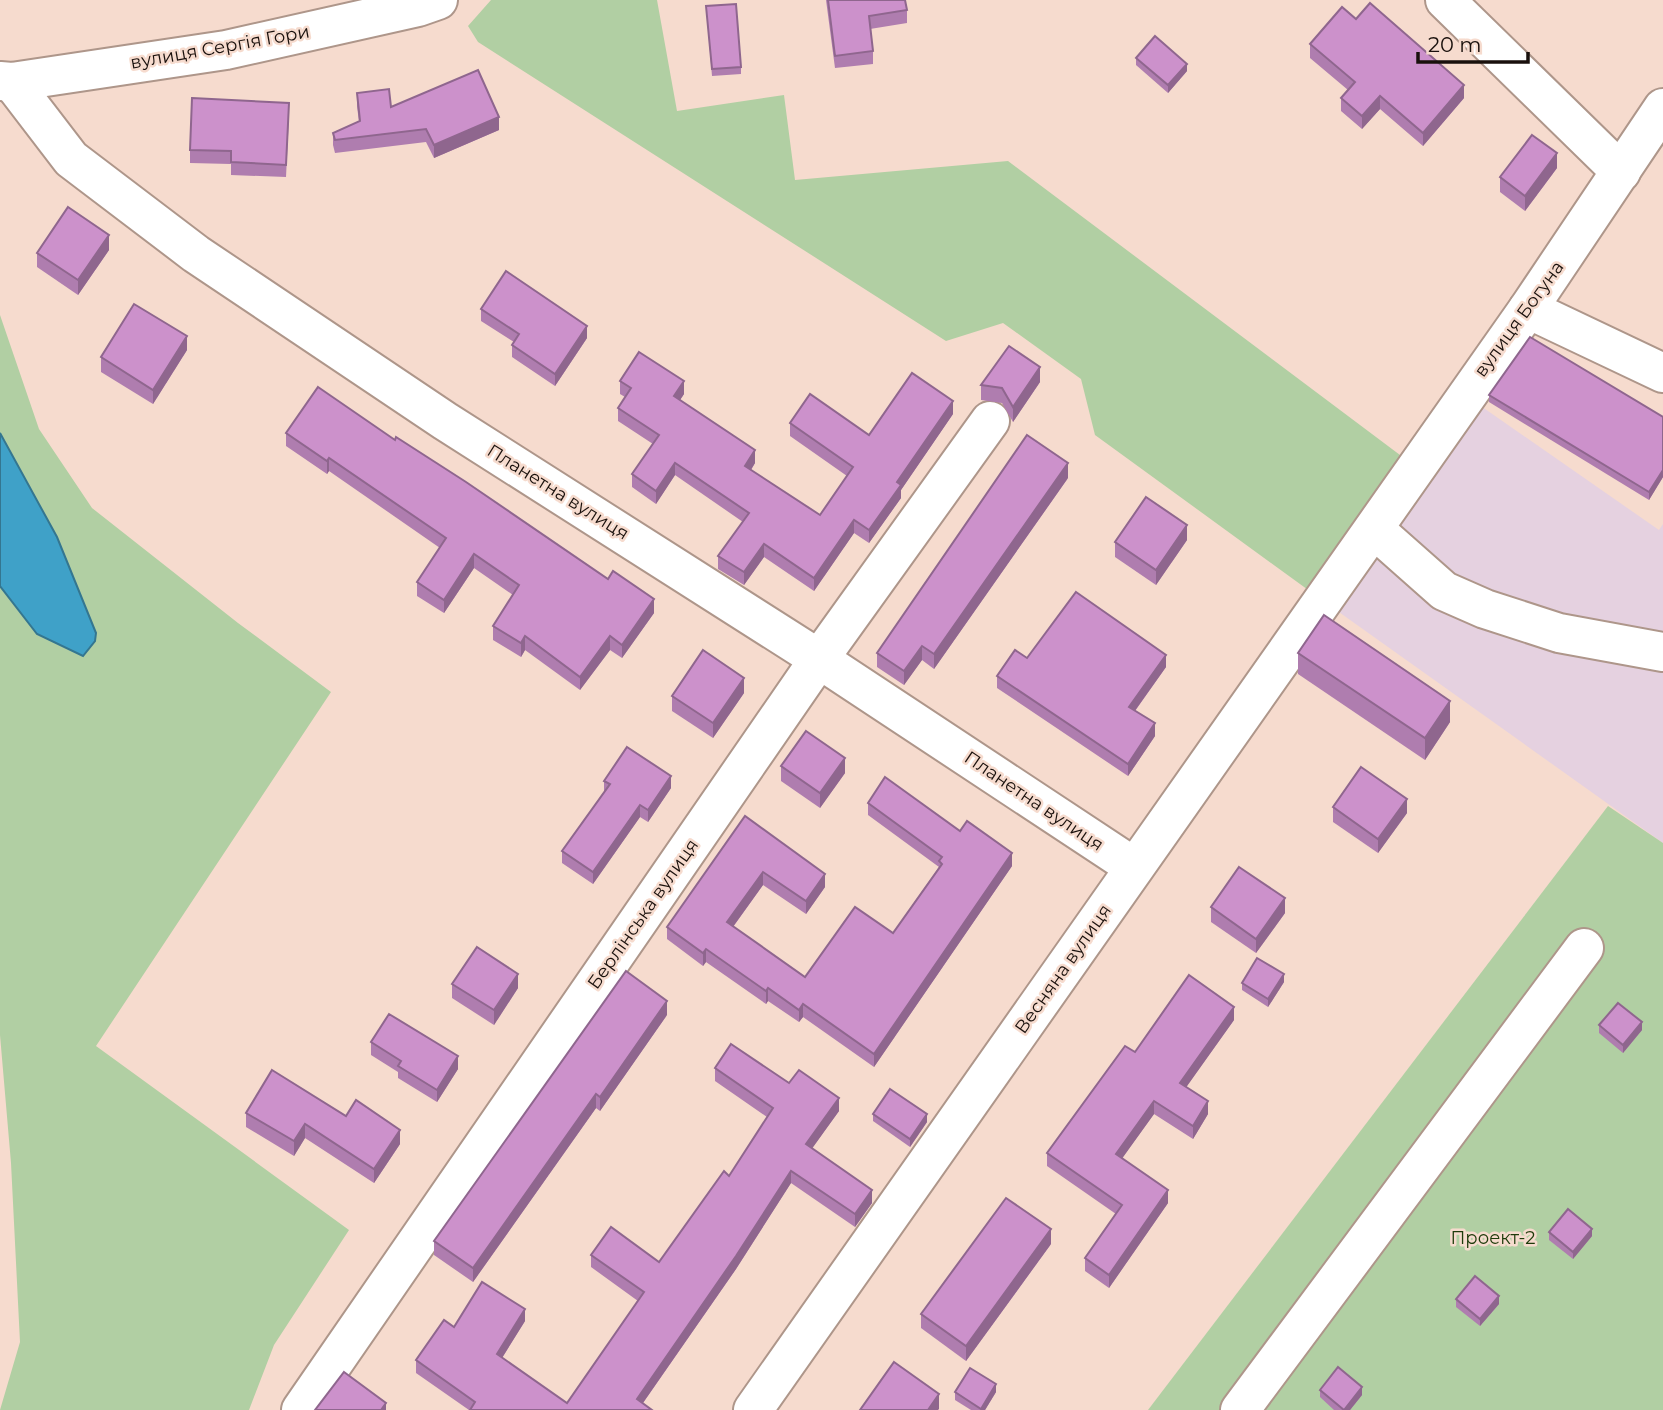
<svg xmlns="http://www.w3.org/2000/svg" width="1663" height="1410" viewBox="0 0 1663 1410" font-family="Montserrat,sans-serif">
<rect width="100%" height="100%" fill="#f6dbce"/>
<polygon fill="#e5d1e0" points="1465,395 1659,530 1663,524 1663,843 1322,600"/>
<g fill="#b1cfa3">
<polygon points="491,0 657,0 677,111 784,95 795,180 1008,161 1416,467 1322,600 1095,435 1081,379 1003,323 946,341 478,42 468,26"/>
<polygon points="0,315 39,429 92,508 238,623 331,692 96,1046 349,1230 274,1345 249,1410 0,1410 20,1342 11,1163 0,1035"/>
<polygon points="1608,806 1663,843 1663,1410 1148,1410"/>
</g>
<polygon fill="#3fa1c8" stroke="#347690" stroke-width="2" points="0,433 57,537 96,633 95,641 83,656 37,634 0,586"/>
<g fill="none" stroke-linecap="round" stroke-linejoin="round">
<g stroke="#ae968a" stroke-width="42">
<g id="minor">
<polyline points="1445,0 1621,172"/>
<polyline points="0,81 12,82 226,50 418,7 438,0"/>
<polyline points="12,82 71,159 196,254 445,421 819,659 1134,867"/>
<polyline points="1528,309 1663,373"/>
<polyline points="1374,529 1444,591 1485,609 1559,633 1663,652"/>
<polyline points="301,1410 819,659 990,421"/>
<polyline points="753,1410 1528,309 1663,108"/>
<polyline points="1240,1410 1584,948"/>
</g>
</g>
<use href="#minor" stroke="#fff" stroke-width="38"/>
</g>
<g fill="#af7daf">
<polygon points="826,0 905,0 907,10 907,23 870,29 873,51 873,64 835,68"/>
<polygon points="706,6 741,67 741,74 712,76"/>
<polygon points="1356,19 1464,98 1423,146 1380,109 1362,129 1341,111 1341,98 1348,90 1310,58 1310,44"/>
<polygon points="1136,58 1187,71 1168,93 1136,65"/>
<polygon points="357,93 391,107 499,130 434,158 426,142 335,153 333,145 333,133 359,122 357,106"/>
<polygon points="289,116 286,177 231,175 231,164 190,163 190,150"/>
<polygon points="1557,168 1525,211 1500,192 1500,177"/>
<polygon points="109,250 78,295 37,267 37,253"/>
<polygon points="481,309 587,338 555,386 512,357 512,345 514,342 481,321"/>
<polygon points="187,350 153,404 101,372 101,357"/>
<polygon points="620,381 684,394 680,400 755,463 751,470 820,515 847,476 790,436 790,423 869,435 953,414 901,490 901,498 869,543 854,533 814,591 764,557 744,585 718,569 718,556 743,522 675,475 656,504 632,487 632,474 653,444 618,421 618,408 625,397 620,394"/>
<polygon points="1040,382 1013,422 1002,403 981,400 981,385"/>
<polygon points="1489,395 1663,417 1663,477 1649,500 1489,402"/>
<polygon points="286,433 395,440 654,613 622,658 610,650 580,690 525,650 521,657 493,640 493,626 513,595 474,568 444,613 417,596 417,582 440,548 329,471 327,474 286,446"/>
<polygon points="1068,478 934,669 922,660 904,685 877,667 877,653"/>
<polygon points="1187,540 1156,585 1115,557 1115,542"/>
<polygon points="1298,653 1450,722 1425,760 1298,674"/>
<polygon points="1027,658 1166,667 1135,711 1155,736 1128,776 997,688 997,676"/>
<polygon points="744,693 713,738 672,711 672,696"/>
<polygon points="781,766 845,773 820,808 781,781"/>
<polygon points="604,781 671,788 648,822 640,817 593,884 562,863 562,851 604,792"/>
<polygon points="868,803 960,831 1012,866 874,1067 803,1017 799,1022 768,1001 766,1004 706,962 703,966 667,939 667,927 745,816 825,887 806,914 763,885 733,927 805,977 893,933 939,867 868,815"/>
<polygon points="1333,807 1407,813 1378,853 1333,822"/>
<polygon points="1211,907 1285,913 1256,953 1211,922"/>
<polygon points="1284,982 1268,1007 1242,990 1242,983"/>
<polygon points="452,984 518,988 494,1025 452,998"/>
<polygon points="667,1015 600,1111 596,1108 473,1282 434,1255 434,1241"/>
<polygon points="1234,1020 1186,1087 1208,1114 1193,1139 1154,1114 1122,1158 1168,1203 1109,1288 1085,1271 1085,1258 1116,1214 1047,1166 1047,1153 1135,1052"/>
<polygon points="1599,1025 1642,1030 1623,1053 1599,1033"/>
<polygon points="371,1042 458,1069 437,1102 398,1078 398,1072 371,1055"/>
<polygon points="715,1068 789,1083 839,1111 812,1148 872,1203 855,1227 791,1183 736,1269 643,1403 652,1410 469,1410 416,1373 416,1360 454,1327 525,1321 502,1358 567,1403 638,1301 591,1267 591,1255 659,1262 729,1176 767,1117 715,1081"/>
<polygon points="246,1113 346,1116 400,1144 374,1183 305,1138 294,1156 246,1127"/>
<polygon points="873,1114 927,1122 910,1147 873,1121"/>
<polygon points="1549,1232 1592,1236 1573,1259 1549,1240"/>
<polygon points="1051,1244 966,1361 921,1328 921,1314"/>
<polygon points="1456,1299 1499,1304 1480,1326 1456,1307"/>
<polygon points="1320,1390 1362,1395 1350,1410 1334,1410 1320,1397"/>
<polygon points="955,1392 996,1392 985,1410 971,1410 955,1400"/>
</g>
<g fill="#8f668e">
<polygon points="1187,64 1187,71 1168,93 1168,85"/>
<polygon points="1464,85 1464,98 1423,146 1423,133"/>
<polygon points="1380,96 1380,109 1362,129 1362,116"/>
<polygon points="499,117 499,130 434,158 434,145"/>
<polygon points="1557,153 1557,168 1525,211 1525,196"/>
<polygon points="109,235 109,250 78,295 78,280"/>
<polygon points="587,326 587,338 555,386 555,374"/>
<polygon points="187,336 187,350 153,404 153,390"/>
<polygon points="1040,367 1040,382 1013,422 1013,407"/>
<polygon points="684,381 684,394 674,409 674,396"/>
<polygon points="953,401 953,414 901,490 901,498 869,543 869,530 897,482"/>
<polygon points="755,450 755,463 745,479 745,466"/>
<polygon points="329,458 329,471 327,474 327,461"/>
<polygon points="675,463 675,475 656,504 656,491"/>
<polygon points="1068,463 1068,478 934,669 934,654"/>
<polygon points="1663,470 1663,477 1649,500 1649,492"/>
<polygon points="854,520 854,533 814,591 814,578"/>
<polygon points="1187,525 1187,540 1156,585 1156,570"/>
<polygon points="764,544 764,557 744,585 744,572"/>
<polygon points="474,554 474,568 444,613 444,600"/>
<polygon points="654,599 654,613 622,658 622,645"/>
<polygon points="525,636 525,650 521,657 521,643"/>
<polygon points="610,636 610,650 580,690 580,677"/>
<polygon points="922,646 922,660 904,685 904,671"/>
<polygon points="1166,655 1166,667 1129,719 1129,707"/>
<polygon points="744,678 744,693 713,738 713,723"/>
<polygon points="1450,701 1450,722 1425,760 1425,738"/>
<polygon points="1155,723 1155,736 1128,776 1128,764"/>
<polygon points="845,758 845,773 820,808 820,793"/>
<polygon points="671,776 671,788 648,822 648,810"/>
<polygon points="1407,799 1407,813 1378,853 1378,839"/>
<polygon points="640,805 640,817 593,884 593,872"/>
<polygon points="1012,853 1012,866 874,1067 874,1054"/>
<polygon points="763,872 763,885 727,935 727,922"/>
<polygon points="825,874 825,887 806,914 806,901"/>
<polygon points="1285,898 1285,913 1256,953 1256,939"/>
<polygon points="706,949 706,962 703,966 703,953"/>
<polygon points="518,974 518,988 494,1025 494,1010"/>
<polygon points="1284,974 1284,982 1268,1007 1268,999"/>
<polygon points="768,988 768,1001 766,1004 766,991"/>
<polygon points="667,1001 667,1015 600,1111 600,1097"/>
<polygon points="803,1004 803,1017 799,1022 799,1010"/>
<polygon points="1234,1007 1234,1020 1180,1096 1180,1083"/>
<polygon points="1642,1022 1642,1030 1623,1053 1623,1045"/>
<polygon points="458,1056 458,1069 437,1102 437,1090"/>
<polygon points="596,1094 596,1108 473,1282 473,1268"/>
<polygon points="839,1098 839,1111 806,1157 806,1144"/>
<polygon points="1154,1101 1154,1114 1116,1167 1116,1154"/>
<polygon points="1208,1101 1208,1114 1193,1139 1193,1126"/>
<polygon points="927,1114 927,1122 910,1147 910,1139"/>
<polygon points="305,1124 305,1138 294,1156 294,1141"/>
<polygon points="400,1130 400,1144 374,1183 374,1169"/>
<polygon points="791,1171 791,1183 736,1269 638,1410 637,1399"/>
<polygon points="872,1190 872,1203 855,1227 855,1214"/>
<polygon points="1168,1190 1168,1203 1109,1288 1109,1275"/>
<polygon points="1051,1229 1051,1244 966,1361 966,1346"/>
<polygon points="1592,1229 1592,1236 1573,1259 1573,1252"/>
<polygon points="1499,1296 1499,1304 1480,1326 1480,1319"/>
<polygon points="525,1309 525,1321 497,1366 497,1354"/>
<polygon points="996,1384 996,1392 985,1410 981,1410"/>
<polygon points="1362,1387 1362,1395 1350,1410 1344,1410"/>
<polygon points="939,1394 939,1409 938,1410 928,1410"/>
<polygon points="386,1403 386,1410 381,1410"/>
</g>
<g fill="#cc91cb" stroke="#8f668e" stroke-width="2">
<polygon points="828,0 905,0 907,10 869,16 873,51 835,56"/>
<polygon points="1370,3 1464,85 1423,133 1380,96 1362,116 1341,98 1355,82 1310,44 1342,7 1356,19"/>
<polygon points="736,4 741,67 712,69 706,6"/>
<polygon points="1155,36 1187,64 1168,85 1136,58"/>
<polygon points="478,70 499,117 434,145 426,129 335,140 333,133 360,121 357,93 389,89 391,107"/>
<polygon points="192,98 289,103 286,165 231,162 231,151 190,150"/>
<polygon points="1532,135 1557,153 1525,196 1500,177"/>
<polygon points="68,207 109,235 78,280 37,253"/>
<polygon points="506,271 587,326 555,374 512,345 519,334 481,309"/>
<polygon points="134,304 187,336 153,390 101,357"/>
<polygon points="1530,337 1663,417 1663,470 1649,492 1489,395"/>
<polygon points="1009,346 1040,367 1013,407 1002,388 981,385"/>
<polygon points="639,352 684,381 674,396 755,450 745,466 820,515 853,467 790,423 810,394 869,435 912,373 953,401 897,482 901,485 869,530 854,520 814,578 764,544 744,572 718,556 749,513 675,463 656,491 632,474 659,435 618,408 631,388 620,381"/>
<polygon points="318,387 395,440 396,437 466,482 608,579 613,571 654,599 622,645 610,636 580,677 525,636 521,643 493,626 519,585 474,554 444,600 417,582 446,538 329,458 327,461 286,433"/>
<polygon points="1027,435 1068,463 934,654 922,646 904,671 877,653"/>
<polygon points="1146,497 1187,525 1156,570 1115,542"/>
<polygon points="1076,592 1166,655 1129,707 1155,723 1128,764 997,676 1015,650 1027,658"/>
<polygon points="1324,615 1450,701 1425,738 1298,653"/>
<polygon points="703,650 744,678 713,723 672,696"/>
<polygon points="806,731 845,758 820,793 781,766"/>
<polygon points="627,747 671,776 648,810 640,805 593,872 562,851 610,784 604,781"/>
<polygon points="1361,767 1407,799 1378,839 1333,807"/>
<polygon points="885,777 960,831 967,821 1012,853 874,1054 803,1004 799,1010 768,988 766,991 706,949 703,953 667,927 745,816 825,874 806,901 763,872 727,922 805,977 855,907 893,933 942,864 939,861 942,857 868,803"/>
<polygon points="1239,867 1285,898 1256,939 1211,907"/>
<polygon points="477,947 518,974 494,1010 452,984"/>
<polygon points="1257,958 1284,974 1268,999 1242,983"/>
<polygon points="626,971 667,1001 600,1097 596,1094 473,1268 434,1241"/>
<polygon points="1189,975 1234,1007 1180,1083 1208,1101 1193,1126 1154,1101 1116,1154 1168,1190 1109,1275 1085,1258 1122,1205 1047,1153 1125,1046 1135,1052"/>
<polygon points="1618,1003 1642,1022 1623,1045 1599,1025"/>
<polygon points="389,1014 458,1056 437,1090 398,1066 401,1061 371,1042"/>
<polygon points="731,1044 789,1083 799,1070 839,1098 806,1144 872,1190 855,1214 791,1171 736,1256 637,1399 652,1410 470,1410 475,1402 416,1360 444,1320 454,1327 482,1282 525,1309 497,1354 567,1403 644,1292 591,1255 611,1227 659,1262 724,1171 729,1176 773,1108 715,1068"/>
<polygon points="272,1070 346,1116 356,1100 400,1130 374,1169 305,1124 294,1141 246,1113"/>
<polygon points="890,1089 927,1114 910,1139 873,1114"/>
<polygon points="1006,1198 1051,1229 966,1346 921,1314"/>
<polygon points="1568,1209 1592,1229 1573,1252 1549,1232"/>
<polygon points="1475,1276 1499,1296 1480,1319 1456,1299"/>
<polygon points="894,1362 939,1394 928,1410 860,1410"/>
<polygon points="1338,1367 1362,1387 1344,1410 1320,1390"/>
<polygon points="970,1368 996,1384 981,1409 955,1392"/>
<polygon points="344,1372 386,1403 381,1410 315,1410"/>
</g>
<g text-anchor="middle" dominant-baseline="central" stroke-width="5" stroke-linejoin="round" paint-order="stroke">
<g font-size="18" fill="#19100c" stroke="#f6dbce">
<text transform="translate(220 47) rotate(-10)">вулиця Сергія Гори</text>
<text transform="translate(1519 319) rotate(-54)">вулиця Богуна</text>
<text transform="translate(558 492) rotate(32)">Планетна вулиця</text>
<text transform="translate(1034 801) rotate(34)">Планетна вулиця</text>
<text transform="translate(643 914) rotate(-55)">Берлінська вулиця</text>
<text transform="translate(1063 969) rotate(-55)">Весняна вулиця</text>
</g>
<g font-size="18" fill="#1d3b0a" stroke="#f6dbce">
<text x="1493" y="1238">Проект-2</text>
</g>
</g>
<path d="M1418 52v10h110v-10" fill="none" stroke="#19100c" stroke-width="3.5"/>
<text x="1428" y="52" font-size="21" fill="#19100c" stroke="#f6dbce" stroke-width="5" paint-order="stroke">20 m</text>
</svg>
